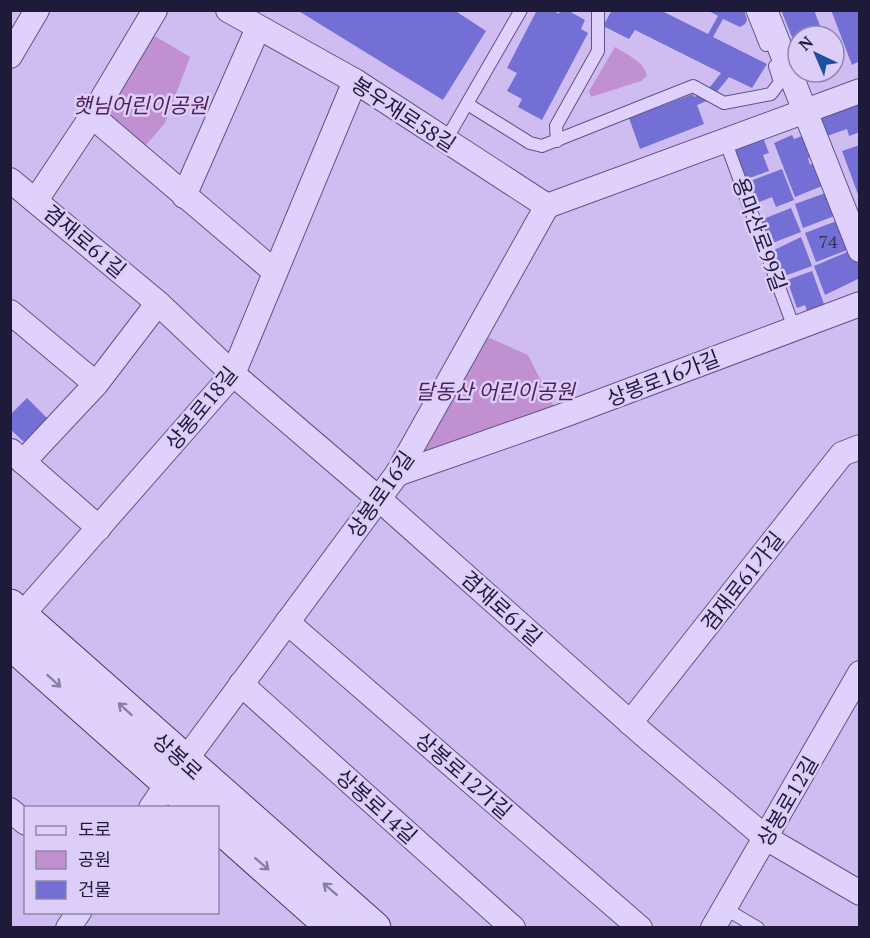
<svg xmlns="http://www.w3.org/2000/svg" width="870" height="938" viewBox="0 0 870 938" font-family="'PT Serif','Noto Sans KR',serif">
<rect width="100%" height="100%" fill="#cfbdf2"/>
<g fill="#c090d1">
<polygon points="148,32 190,57 165,123 146,145 101,114"/>
<path d="M615,47C626,54 645,62 647,76L641,81L591,97L589,91Z"/>
<polygon points="476,332 528,355 559,417 397,474"/>
</g>
<g fill="#736fd4">
<polygon points="297,10 454,10 486,31 443,100"/>
<polygon points="537,10 552,10 559,14 560,10 567,10 585,20 581,29 588,33 542,120 518,107 522,99 507,91 517,73 507,68"/>
<polygon points="612,10 660,10 708,34 718,16 707,10 744,10 747,20 745,24 740,27 723,19 713,37 767,64 752,88 729,77 711,99 697,105 704,124 640,149 629,118 693,94 694,97 706,92 721,73 635,30 629,39 603,26"/>
<polygon points="781,10 814,10 824,36 798,36 798,52"/>
<polygon points="831,10 860,10 860,61 852,65"/>
<polygon points="806,72 833,72 809,81"/>
<polygon points="860,96 860,132 849,136 847,129 824,137 820,124 827,108"/>
<polygon points="762,135 769,153 763,155 769,171 744,180 731,146"/>
<polygon points="792,135 794,139 802,136 811,157 808,158 810,165 813,163 822,186 795,197 774,143"/>
<polygon points="860,145 860,197 859,197 842,151"/>
<polygon points="782,169 794,200 776,207 772,197 754,204 745,183"/>
<polygon points="828,192 837,215 803,228 795,204"/>
<polygon points="791,208 801,232 770,244 761,220"/>
<polygon points="839,220 850,249 816,262 805,233"/>
<polygon points="801,237 812,266 782,277 772,251"/>
<polygon points="852,250 860,269 860,278 825,295 814,266"/>
<polygon points="812,271 824,304 807,311 805,305 797,308 787,280"/>
<polygon points="27,398 48,419 24,442 10,429 10,415"/>
</g>
<g fill="none" stroke-linecap="round" stroke-linejoin="round">
<g stroke="#5d548c" stroke-width="14">
<g id="service">
<polyline points="752,10 766,45"/>
<polyline points="469,105 530,143 542,146 693,86 724,103 771,94 780,82 775,66"/>
<polyline points="446,140 521,10"/>
<polyline points="725,140 794,328"/>
<polyline points="557,141 556,126 598,51 598,10"/>
<polyline points="724,908 758,928"/>
</g>
</g>
<g stroke="#5d548c" stroke-width="26">
<g id="minor">
<polyline points="228,10 355,81 547,206"/>
<polyline points="765,10 860,250"/>
<polyline points="10,56 37,10"/>
<polyline points="92,116 275,272"/>
<polyline points="10,180 158,303 233,374 379,499 643,734 766,838 860,893"/>
<polyline points="184,196 258,28"/>
<polyline points="36,200 92,116 155,10"/>
<polyline points="547,206 860,91"/>
<polyline points="10,312 96,384"/>
<polyline points="11,451 99,528"/>
<polyline points="23,462 96,384 158,303"/>
<polyline points="397,474 559,417 860,304"/>
<polyline points="21,616 233,374 355,81"/>
<polyline points="287,622 640,928"/>
<polyline points="241,684 513,928"/>
<polyline points="630,723 842,454 860,447"/>
<polyline points="184,762 397,474 547,206"/>
<polyline points="151,808 168,783"/>
<polyline points="10,810 26,823"/>
<polyline points="68,928 79,912"/>
<polyline points="713,928 860,673"/>
</g>
</g>
<g stroke="#3f386d" stroke-width="35">
<g id="secondary">
<polyline points="10,606 374,928"/>
<polyline points="10,642 197,808"/>
<polyline points="218,825 334,928"/>
</g>
</g>
<use href="#service" stroke="#dfd1fc" stroke-width="12"/>
<use href="#minor" stroke="#dfd1fc" stroke-width="24"/>
<use href="#secondary" stroke="#dfd1fc" stroke-width="33"/>
</g>
<defs><path id="oneway-shaft" d="M-6 0H5M1.5-3L5.5 0L1.5 3" fill="none" stroke-width="1.6" stroke-linecap="round" stroke-linejoin="round" transform="scale(1.5)"/></defs>
<g stroke="#887fa5">
<use href="#oneway-shaft" transform="translate(54 681) rotate(42)"/>
<use href="#oneway-shaft" transform="translate(125 709) rotate(-138)"/>
<use href="#oneway-shaft" transform="translate(262 864) rotate(41)"/>
<use href="#oneway-shaft" transform="translate(330 889) rotate(-139)"/>
</g>
<g text-anchor="middle" dominant-baseline="central" stroke-width="5" stroke-linejoin="round" paint-order="stroke">
<g font-size="18" fill="#333060">
<text x="828" y="241">74</text>
</g>
<g font-size="21" font-style="italic" fill="#511f58" stroke="#dccdf9">
<text x="140" y="105">햇님어린이공원</text>
<text x="495" y="391">달동산 어린이공원</text>
</g>
<g font-size="21" fill="#1e1b3a" stroke="#dccdf9">
<text transform="translate(404 114) rotate(33)">봉우재로58길</text>
<text transform="translate(760 234) rotate(70)">용마산로99길</text>
<text transform="translate(85 241) rotate(40)">겸재로61길</text>
<text transform="translate(663 378) rotate(-21)">상봉로16가길</text>
<text transform="translate(201 408) rotate(-51)">상봉로18길</text>
<text transform="translate(380 494) rotate(-55)">상봉로16길</text>
<text transform="translate(742 581) rotate(-52)">겸재로61가길</text>
<text transform="translate(502 608) rotate(42)">겸재로61길</text>
<text transform="translate(178 756) rotate(42)">상봉로</text>
<text transform="translate(464 775) rotate(41)">상봉로12가길</text>
<text transform="translate(787 801) rotate(-60)">상봉로12길</text>
<text transform="translate(377 806) rotate(42)">상봉로14길</text>
</g>
</g>
<rect width="870" height="938" fill="none" stroke="#1e1b3a" stroke-width="24"/>
<rect x="24" y="806" width="195" height="108" fill="#dccdf9" stroke="#9086ad" stroke-width="1.5"/>
<rect x="36" y="826" width="30" height="9" fill="#dfd1fc" stroke="#9086ad" stroke-width="1.5"/>
<text x="78" y="836" font-size="18" fill="#1e1b3a">도로</text>
<rect x="36" y="851" width="30" height="18" fill="#c090d1" stroke="#9086ad" stroke-width="1.5"/>
<text x="78" y="866" font-size="18" fill="#1e1b3a">공원</text>
<rect x="36" y="881" width="30" height="18" fill="#736fd4" stroke="#9086ad" stroke-width="1.5"/>
<text x="78" y="896" font-size="18" fill="#1e1b3a">건물</text>
<g transform="translate(816 54) rotate(316)"><circle r="28" fill="#dccdf9" stroke="#9086ad" stroke-width="1.5"/>
<path d="M0-4.5L10 22L0 15L-10 22Z" fill="#1e50a1"/>
<text y="-9" font-size="16" font-weight="bold" text-anchor="middle" fill="#1e1b3a">N</text>
</g>
</svg>
